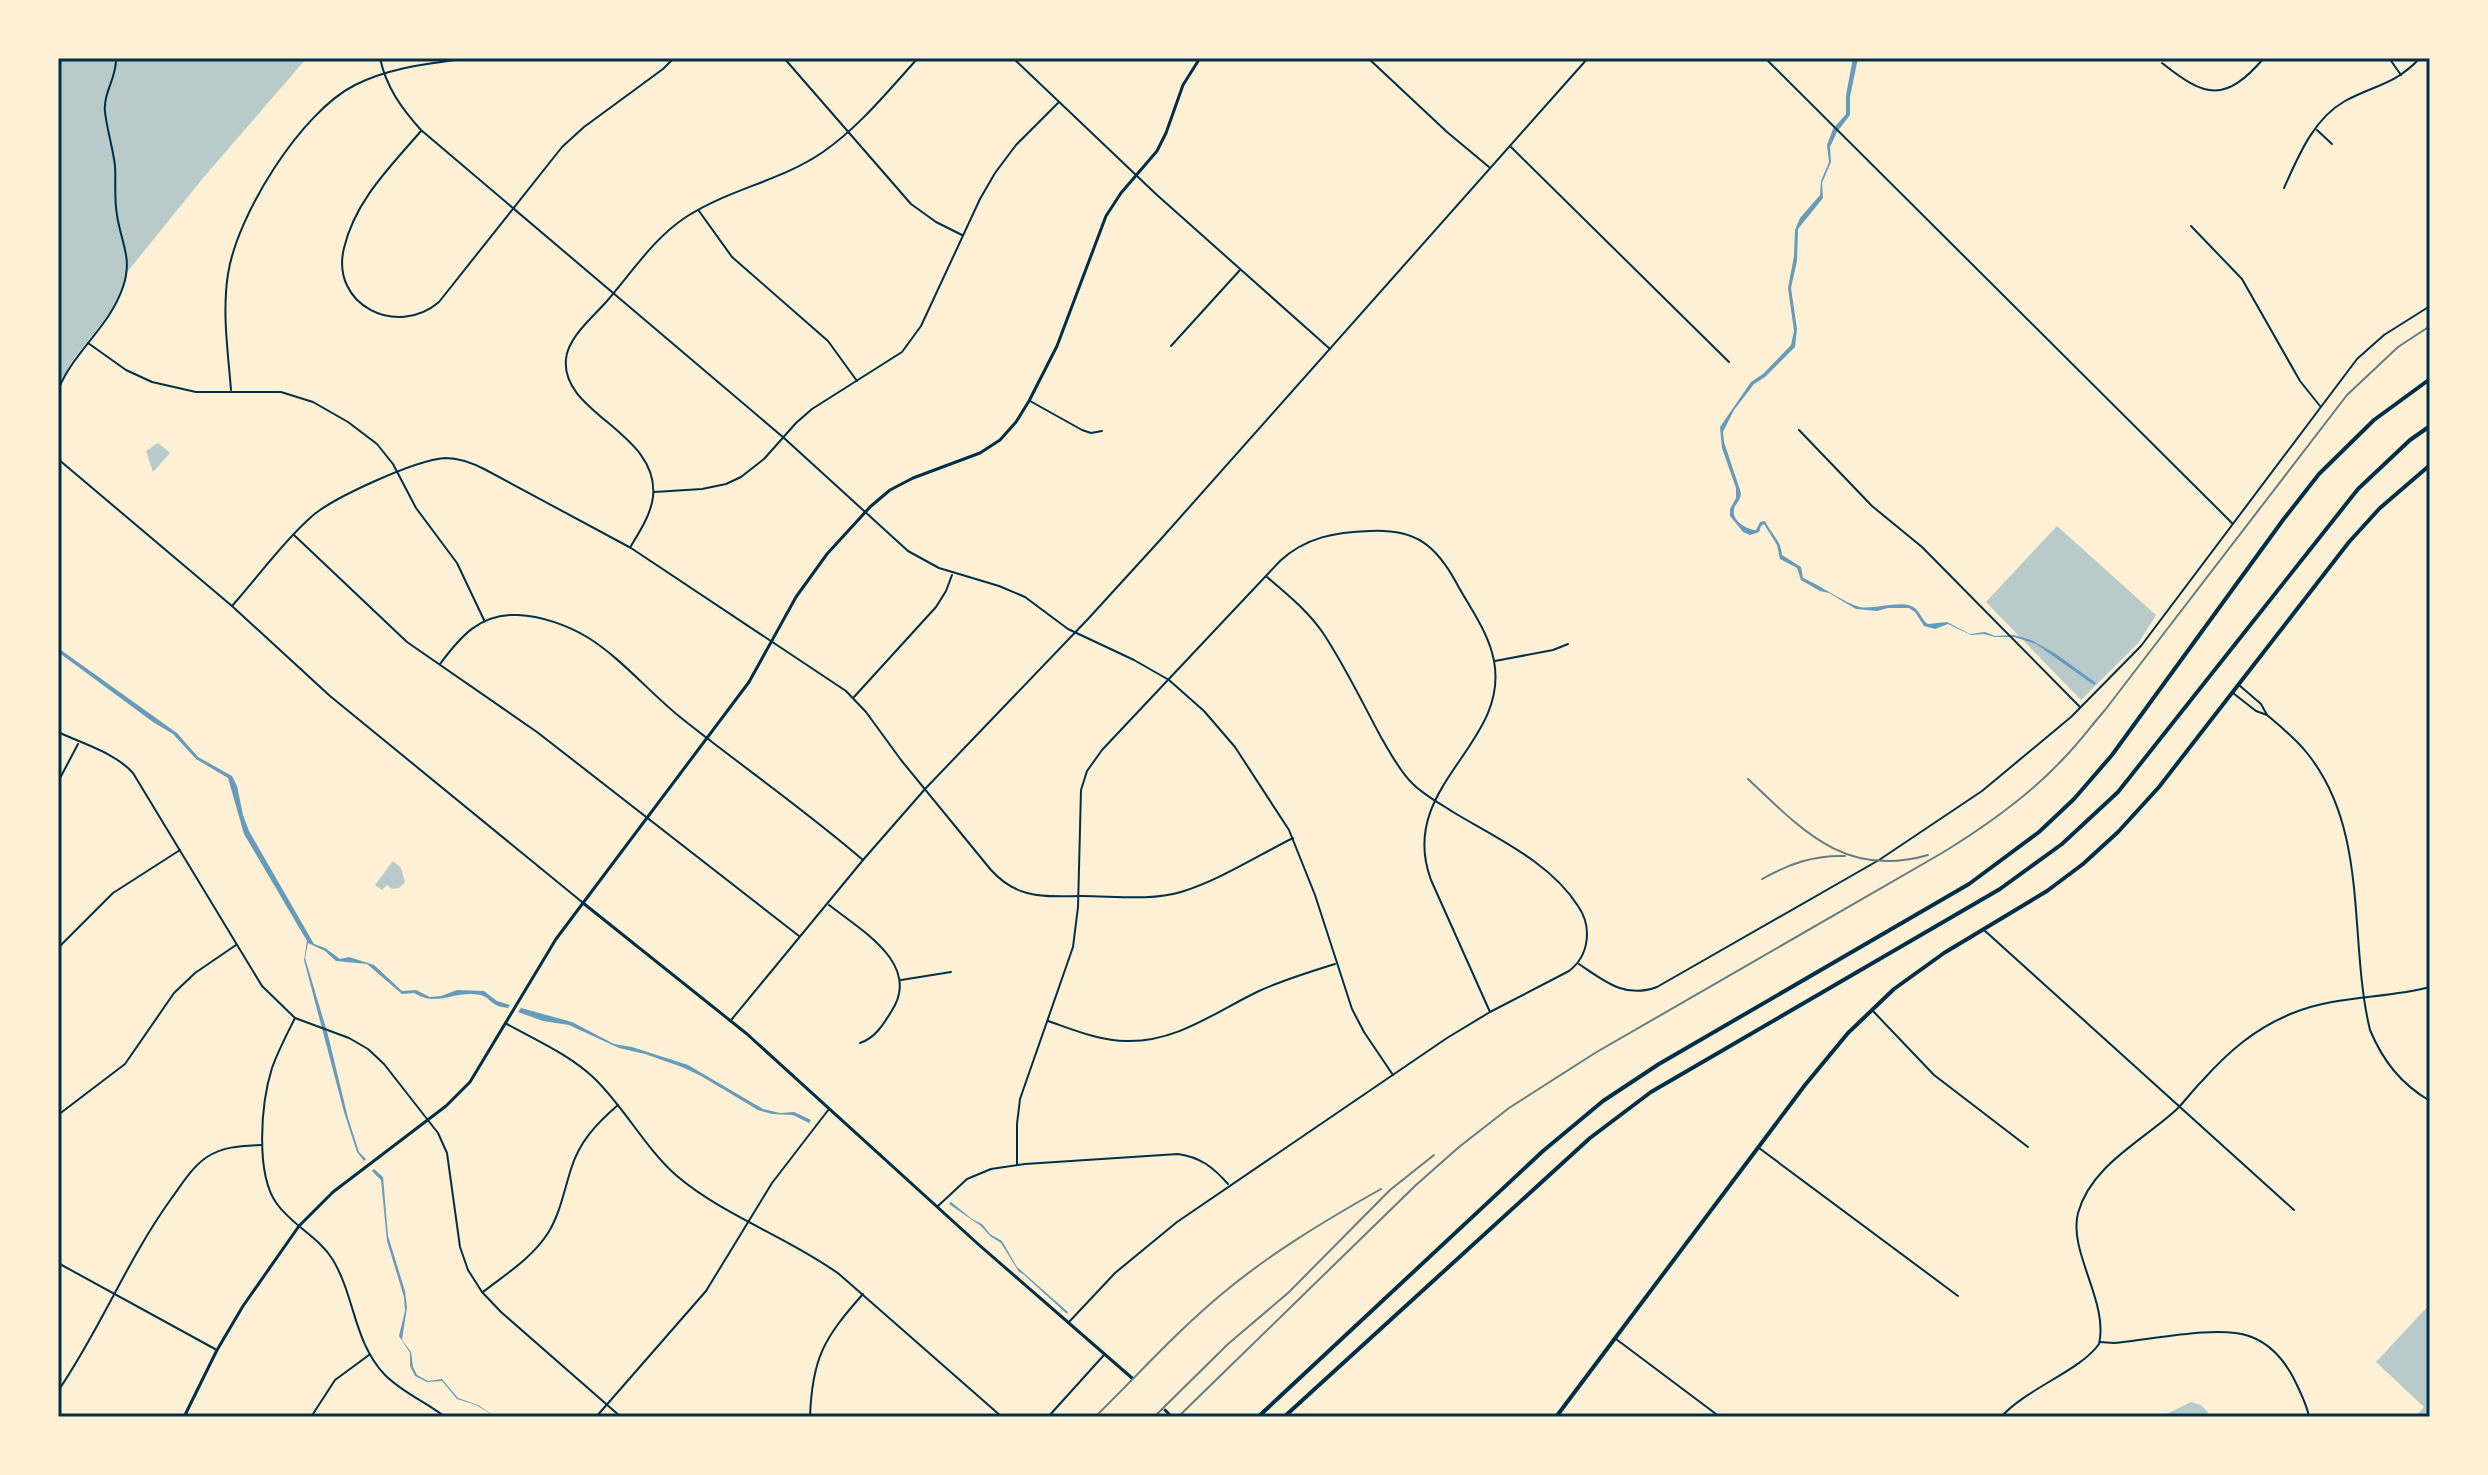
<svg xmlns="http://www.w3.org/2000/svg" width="2488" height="1475" viewBox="0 0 2488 1475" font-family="'Varela Round',sans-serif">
<rect width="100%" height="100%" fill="#fdf0d5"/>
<g fill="#b9caca">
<polygon points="58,58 303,58 305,60 203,178 128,271 116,305 72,361 58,390"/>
<polygon points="158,443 170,453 153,472 146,451"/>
<polygon points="2057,526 2156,615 2139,642 2081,700 1986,602"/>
<polygon points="393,861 401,868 405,882 399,888 392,889 387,885 382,890 375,885"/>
<polygon points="2430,1304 2430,1417 2415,1417 2424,1407 2376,1362"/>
<polygon points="2191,1402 2201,1405 2208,1412 2206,1417 2160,1417"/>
</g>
<g fill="#669bbc">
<path d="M1853,58H1858L1850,97V115L1837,132L1830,147L1831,162L1822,183L1823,198L1798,229L1797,261L1791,288L1797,329L1795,347L1765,377L1754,384L1734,410L1723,432L1724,442L1741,493C1741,498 1738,502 1735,506C1729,519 1745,529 1756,530L1760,522L1765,521C1771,534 1781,540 1782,555L1801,567L1803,578C1820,585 1846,604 1860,607C1875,610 1905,598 1916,609C1921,614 1922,620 1928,624L1947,622L1970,634L1985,632L1995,636L2014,635L2031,640L2056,654L2096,683L2094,685L2036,644L2014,637H1995L1984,634L1971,635L1948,624L1935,629L1924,626L1915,612L1909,608H1888L1877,611L1856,609L1829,593L1820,591L1801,580L1797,568L1780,559L1777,545L1764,524L1761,526L1759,532L1750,535L1743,532L1730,516V509L1736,498V488L1722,448L1720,427L1751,382L1763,374L1791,345L1794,331L1788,288L1794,256L1795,230L1800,218L1820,195L1821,181L1829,162L1827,145L1833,129L1846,114V95Z"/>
<path d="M58,648L177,733L198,757L232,776L237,786L243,815L249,831L314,944L325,948L340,959L349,957L374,965L402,991L416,990L430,997L441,996L457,990L484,991L497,1001L510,1005L508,1008C504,1007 500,1007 496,1005C490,1002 487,996 480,995C453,990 439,1008 414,993L402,994L367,964L336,961L325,951L308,943L305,958L328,1035L348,1118L359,1152L366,1159L364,1161L357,1152L344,1112L304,960L307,941L244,834L228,778L196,759L173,734L153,722L58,652Z"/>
<polygon points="521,1008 572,1022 614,1044 632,1047 688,1065 763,1109 780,1113 794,1112 811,1120 809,1123 793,1115 772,1114 758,1110 701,1076 682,1067 645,1054 619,1048 569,1025 543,1021 518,1012"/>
<polygon points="374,1169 383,1177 388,1236 405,1291 407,1307 402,1340 411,1352 413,1367 417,1375 428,1381 442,1379 458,1398 478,1405 496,1417 476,1405 457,1399 442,1381 427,1382 415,1376 410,1366 410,1353 399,1336 405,1311 404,1297 387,1241 381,1180 372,1171"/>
<polygon points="951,1202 972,1219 982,1224 990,1234 1002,1241 1017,1267 1068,1312 1067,1314 1023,1274 1019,1272 1001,1243 990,1236 981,1226 949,1204"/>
</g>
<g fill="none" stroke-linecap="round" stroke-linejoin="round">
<g stroke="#003049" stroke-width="2">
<path d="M380,58C386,87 402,109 421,130L784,438L908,551L939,568L999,586L1025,597L1068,629L1134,660L1169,680L1204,711L1235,747L1289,830L1315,895L1352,1009L1364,1032L1393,1075"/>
<polyline points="784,58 911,204 936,222 962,235"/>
<polyline points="1013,58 1157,195 1330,349"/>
<polyline points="1368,58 1447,132 1489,167"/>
<polyline points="1765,58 2232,523"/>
<polyline points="2389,58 2401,75"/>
<path d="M2162,63C2206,98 2225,103 2264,58"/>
<polyline points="2317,130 2332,144"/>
<path d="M421,131C390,167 355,201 344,248C330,305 397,338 439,302L562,147L584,127L663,69L674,58"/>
<polyline points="1511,147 1729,362"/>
<path d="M2284,188C2298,157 2313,119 2345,101C2374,85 2395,85 2420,58"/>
<polyline points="699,211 732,257 828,341 857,381"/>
<polyline points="2191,226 2242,279 2300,381 2320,406"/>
<polyline points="88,343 126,370 152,382 196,392 281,392 313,402 348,422 377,444 393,464 416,508 457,563 484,620"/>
<polyline points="1171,346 1240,270"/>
<path d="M58,390C75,349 109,328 123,287C133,258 121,243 117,215C114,199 116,182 115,166C113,148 107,130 105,112C103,93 117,77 116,58"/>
<path d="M231,390C228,352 222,312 228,274C237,215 301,112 355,85C390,67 429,64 468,58"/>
<polyline points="1030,401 1082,430 1091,433 1102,431"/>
<polyline points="1799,430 1872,506 1922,547 2080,707"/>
<polyline points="58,459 232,606 330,696 582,902"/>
<polyline points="654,492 702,489 726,484 741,477 764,459 796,423 812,409 902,352 921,326 980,199 995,173 1016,145 1059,102"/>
<polyline points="294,535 407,642 537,732 799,936"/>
<path d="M631,546C640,531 651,514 653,497C660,432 560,414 566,359C568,337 593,317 607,301C632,272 654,238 686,217C729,189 781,181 823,152C859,127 888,91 918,58"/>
<path d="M232,606C258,577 281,544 310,518C331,498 416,460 445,458C460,458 473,463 486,470L631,548L846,691L866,712L901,760L991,870C1001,881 1012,889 1027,893C1045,898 1064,896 1082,896C1114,896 1150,901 1181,892C1220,880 1257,856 1293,838"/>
<polyline points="1495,661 1553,650 1568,644"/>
<path d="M440,664C460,637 480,613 518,615C541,616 567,625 587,637C620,657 649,692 680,717C740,765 804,809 863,860"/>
<polyline points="2233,693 2256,711 2267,715 2261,704 2239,685"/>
<polyline points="854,697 936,607 946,591 952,575"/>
<path d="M2267,715C2281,727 2295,738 2307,753C2370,831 2348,939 2370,1030C2383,1061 2401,1084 2430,1101"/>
<path d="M58,732C83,744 114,752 133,773L262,986L295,1018L349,1038L368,1049L384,1064L438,1133L447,1153L460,1247L468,1270L482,1292L501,1312L621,1417"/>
<polyline points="58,782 78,744"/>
<path d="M829,905C861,930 923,965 891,1012C883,1025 875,1038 860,1043"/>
<polyline points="1984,930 2294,1210"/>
<polyline points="58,948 113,893 180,850"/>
<path d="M1579,964C1604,981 1625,999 1657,987L1879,860L1982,791L2071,717L2141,646L2357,359L2384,335L2430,306"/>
<polyline points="901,980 951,972"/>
<polyline points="1872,1010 1934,1075 2028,1147"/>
<path d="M295,1018C287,1034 278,1051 272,1068C261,1103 255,1174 277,1204C293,1226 319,1237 333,1260C355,1297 354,1343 385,1375C403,1393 426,1402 445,1417"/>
<polyline points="732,1019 863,860 925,789 1088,619 1161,539 1588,58"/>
<path d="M1048,1021C1074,1030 1100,1041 1127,1041C1177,1042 1215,1012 1259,991C1283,980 1309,972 1335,964"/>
<path d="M507,1024C536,1040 570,1055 594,1078C625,1108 645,1148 677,1176C724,1216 788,1237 839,1274L1002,1417"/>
<polyline points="58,1115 125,1064 174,993 195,973 236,945"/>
<polyline points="1759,1148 1958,1296"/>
<path d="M1017,1165V1124L1020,1099L1073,947L1078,907L1081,790L1087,771L1102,750L1280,561C1306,537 1336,532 1370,531C1416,529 1436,545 1457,584C1470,608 1489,633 1494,661C1510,745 1396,786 1431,880L1490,1012"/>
<path d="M938,1206L967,1179L991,1169L1025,1164L1178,1154C1200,1157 1213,1167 1228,1184"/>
<polyline points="58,1263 215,1349"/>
<path d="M483,1292C506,1274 532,1258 548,1233C560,1214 564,1191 571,1169C579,1142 597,1123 618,1105"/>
<path d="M1069,1322L1115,1273L1177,1222L1447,1038L1490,1012L1569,971C1590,955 1592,926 1578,906C1550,862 1496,838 1453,812C1439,803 1424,795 1413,784C1400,772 1391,754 1382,739C1363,704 1345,666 1323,633C1308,611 1287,594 1267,577"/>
<polyline points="1616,1339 1720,1417"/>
<path d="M2100,1342L2114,1343C2150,1340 2217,1325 2249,1336C2272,1344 2286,1362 2296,1383C2301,1394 2307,1405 2309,1417"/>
<path d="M58,1391C100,1330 127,1260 171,1199C182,1184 192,1167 207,1157C224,1146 242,1146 261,1145"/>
<polyline points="311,1417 335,1380 369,1355"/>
<polyline points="596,1417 706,1291 772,1183 829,1109"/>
<path d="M810,1417C812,1358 824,1338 863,1294"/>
<polyline points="1048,1417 1104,1355"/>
<path d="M2001,1417C2027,1388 2080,1371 2099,1344C2109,1302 2068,1252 2078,1213C2091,1165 2144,1140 2177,1109C2186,1100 2193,1090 2202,1081C2228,1052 2255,1028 2293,1013C2337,995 2385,999 2430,987"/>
</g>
<g stroke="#003049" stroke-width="3">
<polyline points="583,903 747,1034 978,1244 1132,1378"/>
<polyline points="1165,1410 1172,1417"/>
<polyline points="184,1417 217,1350 243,1306 299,1226 333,1192 446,1106 470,1082 556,939 749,682 796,597 827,554 870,507 890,490 913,478 980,453 1000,440 1016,422 1029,401 1057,346 1106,216 1121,193 1157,151 1166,133 1183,85 1200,58"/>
</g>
<polyline stroke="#003049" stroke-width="4" points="1556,1417 1805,1085 1848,1033 1894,989 1944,953 2047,891 2083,864 2118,832 2159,787 2349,542 2380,508 2430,465"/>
<g stroke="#003049" stroke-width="4">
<polyline points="1258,1417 1543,1151 1603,1101 1659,1064 1969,884 2039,832 2074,799 2112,755 2283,520 2319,474 2374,420 2430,379"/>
<polyline points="1284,1417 1590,1138 1651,1092 2000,889 2062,844 2118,792 2358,489 2410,440 2430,426"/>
</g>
<g stroke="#657d81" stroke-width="2">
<path d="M1748,779C1802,830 1846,879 1928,855"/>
<path d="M1762,879C1789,864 1813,855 1845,856"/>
<path d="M1095,1417C1137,1376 1177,1331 1223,1293C1271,1253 1326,1220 1381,1189"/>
<polyline points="1154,1417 1228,1344 1288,1293 1390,1190 1434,1155"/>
<path d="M1178,1417L1416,1185L1459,1147L1509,1108L1595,1053L1942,853C1986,826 2029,796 2064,758C2079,743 2091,726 2105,710L2347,395L2398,347L2430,326"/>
</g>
</g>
<rect width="2488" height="1475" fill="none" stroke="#fdf0d5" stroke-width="120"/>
<rect x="60" y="60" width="2368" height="1355" fill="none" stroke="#003049" stroke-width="3"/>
</svg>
